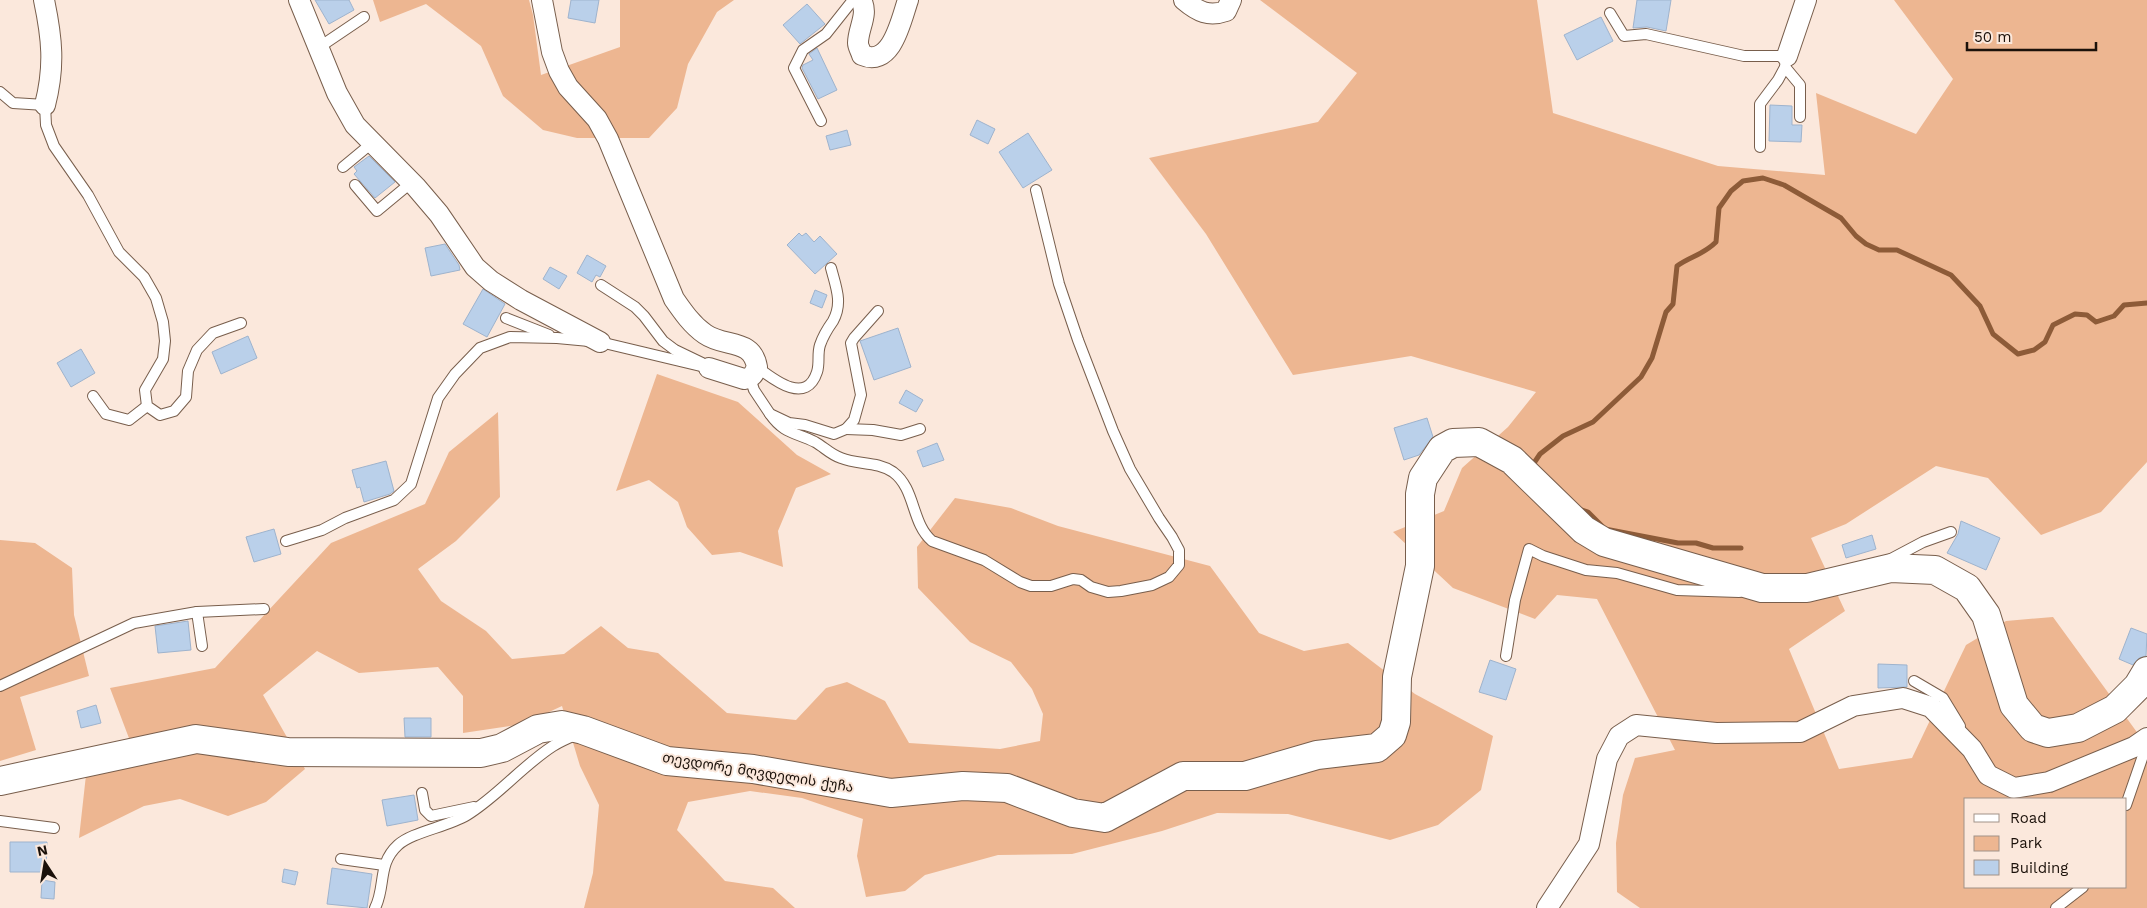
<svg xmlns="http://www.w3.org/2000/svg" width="2147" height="908" viewBox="0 0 2147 908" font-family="'Work Sans','Noto Sans Georgian',sans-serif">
<rect width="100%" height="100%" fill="#fbe8dc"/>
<g fill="#edb691" fill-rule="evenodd">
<polygon points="373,0 529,0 533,15 541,75 620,47 620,0 734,0 717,12 688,64 677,108 649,138 577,138 543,130 503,96 481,46 426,4 380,22"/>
<path d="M1260,0H1537L1553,113L1718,166L1825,175L1816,93L1916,134L1953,79L1894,0H2147V462L2101,512L2041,535L1988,478L1936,466L1846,524L1811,538L1845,611L1789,649L1839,769L1912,758L1966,645L2006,621L2053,617L2147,746V908H1640L1617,892L1616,843L1623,795L1635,758L1675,750L1597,599L1557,595L1535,619L1453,588L1393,532L1444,511L1462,468L1508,427L1536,392L1411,356L1293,375L1206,234L1149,158L1318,122L1357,73ZM1966,799H2126V887H1966Z"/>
<polygon points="657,374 738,402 797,455 831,474 796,488 778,531 783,567 740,552 712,555 687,527 678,502 649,480 616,491"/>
<polygon points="498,412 500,497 456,541 418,569 441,601 486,631 512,659 564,654 601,626 628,648 658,653 727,713 796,720 826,688 847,682 885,701 909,743 1000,749 1040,741 1043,714 1032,689 1011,662 970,642 918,588 917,547 955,498 1011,508 1058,526 1210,566 1259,633 1304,651 1348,643 1415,694 1493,736 1481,790 1438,825 1390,840 1288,814 1217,813 1162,831 1072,854 998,855 925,875 905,891 866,897 857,856 863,819 802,798 750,791 688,802 677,830 725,881 773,888 795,908 584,908 593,873 599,805 580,766 562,706 523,724 463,733 463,696 438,667 359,673 317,651 263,695 305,769 266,802 228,816 180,799 144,806 79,838 86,775 138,762 110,688 215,668 331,543 425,504 449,452"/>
<polygon points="0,540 35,543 72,568 74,615 89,676 20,697 36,750 0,761"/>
</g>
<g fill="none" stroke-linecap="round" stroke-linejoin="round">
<g stroke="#8d5b38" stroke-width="5">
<path d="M1536,469L1534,463L1540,454L1563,436L1593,422L1641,377L1652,358L1666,312L1673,304L1677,266C1691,256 1703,255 1716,242L1719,208L1731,191L1743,181L1763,178L1784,185L1841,218L1856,236L1866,244L1879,250H1897L1951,275L1980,306L1993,334L2018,354L2034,350L2045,342L2053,325L2075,314L2087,315L2096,322L2114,316L2124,305L2147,303"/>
<polyline points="1579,509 1588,512 1605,529 1678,543 1696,543 1713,548 1741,548"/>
</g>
</g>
<g fill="#bad0ea" stroke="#9eb3cd">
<polygon points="315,0 349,0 354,10 329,24"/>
<polygon points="571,0 599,0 595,23 568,18"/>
<polygon points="1637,0 1671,0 1666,31 1647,27 1633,28"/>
<polygon points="807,4 825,24 800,44 783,25"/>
<polygon points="1601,17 1613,41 1577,60 1564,35"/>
<polygon points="817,48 837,90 818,99 802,68 803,65 813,60 809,54"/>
<polygon points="1770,105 1792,106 1792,125 1802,125 1801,142 1769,141"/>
<polygon points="977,120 995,129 988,144 970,135"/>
<polygon points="847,130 851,145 830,150 826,136"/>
<polygon points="1028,133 1052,170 1023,188 999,152"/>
<polygon points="369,156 395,182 375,198 354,174 357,171 354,167"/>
<polygon points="799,233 802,236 806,233 814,242 820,236 837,254 815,274 787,245"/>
<polygon points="445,244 459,265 460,270 431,276 425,248"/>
<polygon points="587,255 606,266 600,277 596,275 592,282 577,273"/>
<polygon points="550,267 567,276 559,289 543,279"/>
<polygon points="483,289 505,304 487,337 463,324"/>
<polygon points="815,290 827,295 822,308 810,303"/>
<polygon points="898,328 911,367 874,380 860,341"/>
<polygon points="248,336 257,358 221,374 212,352"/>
<polygon points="81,349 95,373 71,387 57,363"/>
<polygon points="906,390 923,400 916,412 899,403"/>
<polygon points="1427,418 1433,437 1419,455 1404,460 1394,428"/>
<polygon points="937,443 944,460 923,467 917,451"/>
<polygon points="386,461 394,491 390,494 364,502 360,487 357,488 352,470"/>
<polygon points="1961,521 2000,538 1986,570 1947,553 1958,534"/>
<polygon points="274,529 281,554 254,562 246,537"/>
<polygon points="1872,535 1876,549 1846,558 1842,545"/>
<polygon points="188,621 191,650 158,653 155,626"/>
<polygon points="2131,628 2147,634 2146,656 2139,658 2133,665 2119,659"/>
<polygon points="1490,660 1516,669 1506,700 1479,692"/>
<polygon points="1878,664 1907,665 1907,687 1878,688"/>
<polygon points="96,705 101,723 81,728 77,711"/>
<polygon points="404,718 431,718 431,737 405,737"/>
<polygon points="414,795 418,820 387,826 382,800"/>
<polygon points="10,842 47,842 46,872 10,872"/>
<polygon points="332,868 372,874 367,908 327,904"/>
<polygon points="284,869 298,872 295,885 282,882"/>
<polygon points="42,880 55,882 54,899 41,898"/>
</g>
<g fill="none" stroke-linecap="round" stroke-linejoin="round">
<g stroke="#785e4c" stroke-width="12">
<g id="lane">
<polyline points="1610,13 1624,36 1646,34 1744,56 1787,56 1785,67 1778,80 1760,104 1760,147"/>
<polyline points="318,48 364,17"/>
<polyline points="1785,67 1800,85 1800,117"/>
<polyline points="0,92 13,103 45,105 46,125 54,146 88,195 119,252 144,277 156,298 163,322 165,341 163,359 145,390 147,406 160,415 174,411 186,397 188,371 197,350 213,333 241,323"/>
<polyline points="821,121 794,68 803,50 826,34 853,0"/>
<polyline points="343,167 372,143"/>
<polyline points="355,185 377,211 412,182"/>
<polyline points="601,285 635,307 644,316 663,341 675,350 702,363"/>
<polyline points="506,318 549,335"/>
<path d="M757,367C773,379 806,406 817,372C820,363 817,354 820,345C823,336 828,328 833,321C843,303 836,287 831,268"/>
<polyline points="750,378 754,390 770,414 789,423 805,425 834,434 846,429 854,420 861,395 851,343 854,338 878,311"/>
<polyline points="93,396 106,414 129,420 147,406"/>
<path d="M770,414C784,434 795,432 815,442C824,447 831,455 841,458C858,465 877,461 893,472C916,489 911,523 932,541L984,560L1020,582L1031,586H1051L1073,579L1081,580L1091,587L1108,592L1121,591L1152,585L1169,577L1179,565V550L1172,537L1159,518L1130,469L1113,431L1078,340L1059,284L1036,190"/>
<polyline points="846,429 873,430 901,435 920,429"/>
<polyline points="286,541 322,530 345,518 394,500 411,484 438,398 455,374 480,348 510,337 557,338 600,342 709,368"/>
<polyline points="1889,560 1923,542 1951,532"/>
<polyline points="197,612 202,646"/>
<polyline points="1506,656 1515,600 1529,549 1543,556 1586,570 1617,573 1677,590 1739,592"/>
<polyline points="1914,681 1943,698 1960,726"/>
<polyline points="0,686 134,623 197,612 264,609"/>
<polyline points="422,793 425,810 431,816 474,807"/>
<polyline points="2126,805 2147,744"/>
<polyline points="0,821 54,828"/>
<polyline points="341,859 384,865"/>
<path d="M375,908C386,887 377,864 398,845C412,832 447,827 467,815C498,796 522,766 553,746C561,741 569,738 577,734"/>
<polyline points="2056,908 2083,887"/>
</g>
</g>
<g stroke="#785e4c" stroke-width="22">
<g id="street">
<path d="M44,0C52,38 55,66 45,105"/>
<polyline points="299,0 337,93 355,125 416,187 439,214 475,267 491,281 521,300 600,342"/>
<path d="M542,0L552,52L559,71L568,87L597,119L608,139L674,299C683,312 692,325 705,334C725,348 752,338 757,367C754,374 752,378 744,379L709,368"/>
<path d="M861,0C869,14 858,28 858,43C858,47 861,51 862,55C892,68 901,20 908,0"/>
<path d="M1184,0C1198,12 1209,17 1226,11L1231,0"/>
<polyline points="1787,56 1806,0"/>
<polyline points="1547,908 1589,844 1607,759 1619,736 1636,725 1716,733 1800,732 1853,706 1903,698 1931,707 1972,749 1988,775 2014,788 2049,782 2134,747 2147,738"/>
</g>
</g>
<g stroke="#785e4c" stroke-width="30">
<polyline id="secondary" points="0,781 196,739 288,752 481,753 502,748 538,729 562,725 583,730 667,761 753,769 891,793 963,786 1007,788 1073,813 1105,818 1183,776 1245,776 1317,755 1377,748 1392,735 1396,722 1397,677 1420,566 1420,494 1423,478 1442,449 1453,443 1479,442 1512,460 1584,530 1604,542 1762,588 1807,588 1891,568 1935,570 1967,588 1986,615 2014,705 2033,728 2048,733 2078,728 2115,709 2138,686 2147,671"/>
</g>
<use href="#lane" stroke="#fff" stroke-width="10"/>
<use href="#street" stroke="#fff" stroke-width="20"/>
<use href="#secondary" stroke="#fff" stroke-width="28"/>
</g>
<g text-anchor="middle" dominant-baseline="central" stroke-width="4" stroke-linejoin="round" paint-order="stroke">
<g font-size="14" fill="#1b110a" stroke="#fbe8dc">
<text transform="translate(758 772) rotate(9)">თევდორე მღვდელის ქუჩა</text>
</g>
</g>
<rect x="1964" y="798" width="162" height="90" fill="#fbe8dc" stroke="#a19288"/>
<rect x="1974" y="814" width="25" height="8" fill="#ffffff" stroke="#a19288"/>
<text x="2010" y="823" font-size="15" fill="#1b110a">Road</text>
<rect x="1974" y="836" width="25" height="15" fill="#edb691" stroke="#a19288"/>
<text x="2010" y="848" font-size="15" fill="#1b110a">Park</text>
<rect x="1974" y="860" width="25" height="15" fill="#bad0ea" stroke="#a19288"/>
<text x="2010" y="873" font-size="15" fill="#1b110a">Building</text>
<g transform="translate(45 863) rotate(348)" stroke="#fbe8dc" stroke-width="4" paint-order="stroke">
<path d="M0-4L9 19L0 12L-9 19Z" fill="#1b110a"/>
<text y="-8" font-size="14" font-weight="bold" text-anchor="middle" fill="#1b110a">N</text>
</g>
<path d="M1967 42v8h129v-8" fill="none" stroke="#1b110a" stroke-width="2.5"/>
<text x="1974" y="42" font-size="15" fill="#1b110a" stroke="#fbe8dc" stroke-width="4" paint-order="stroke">50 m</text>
</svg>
